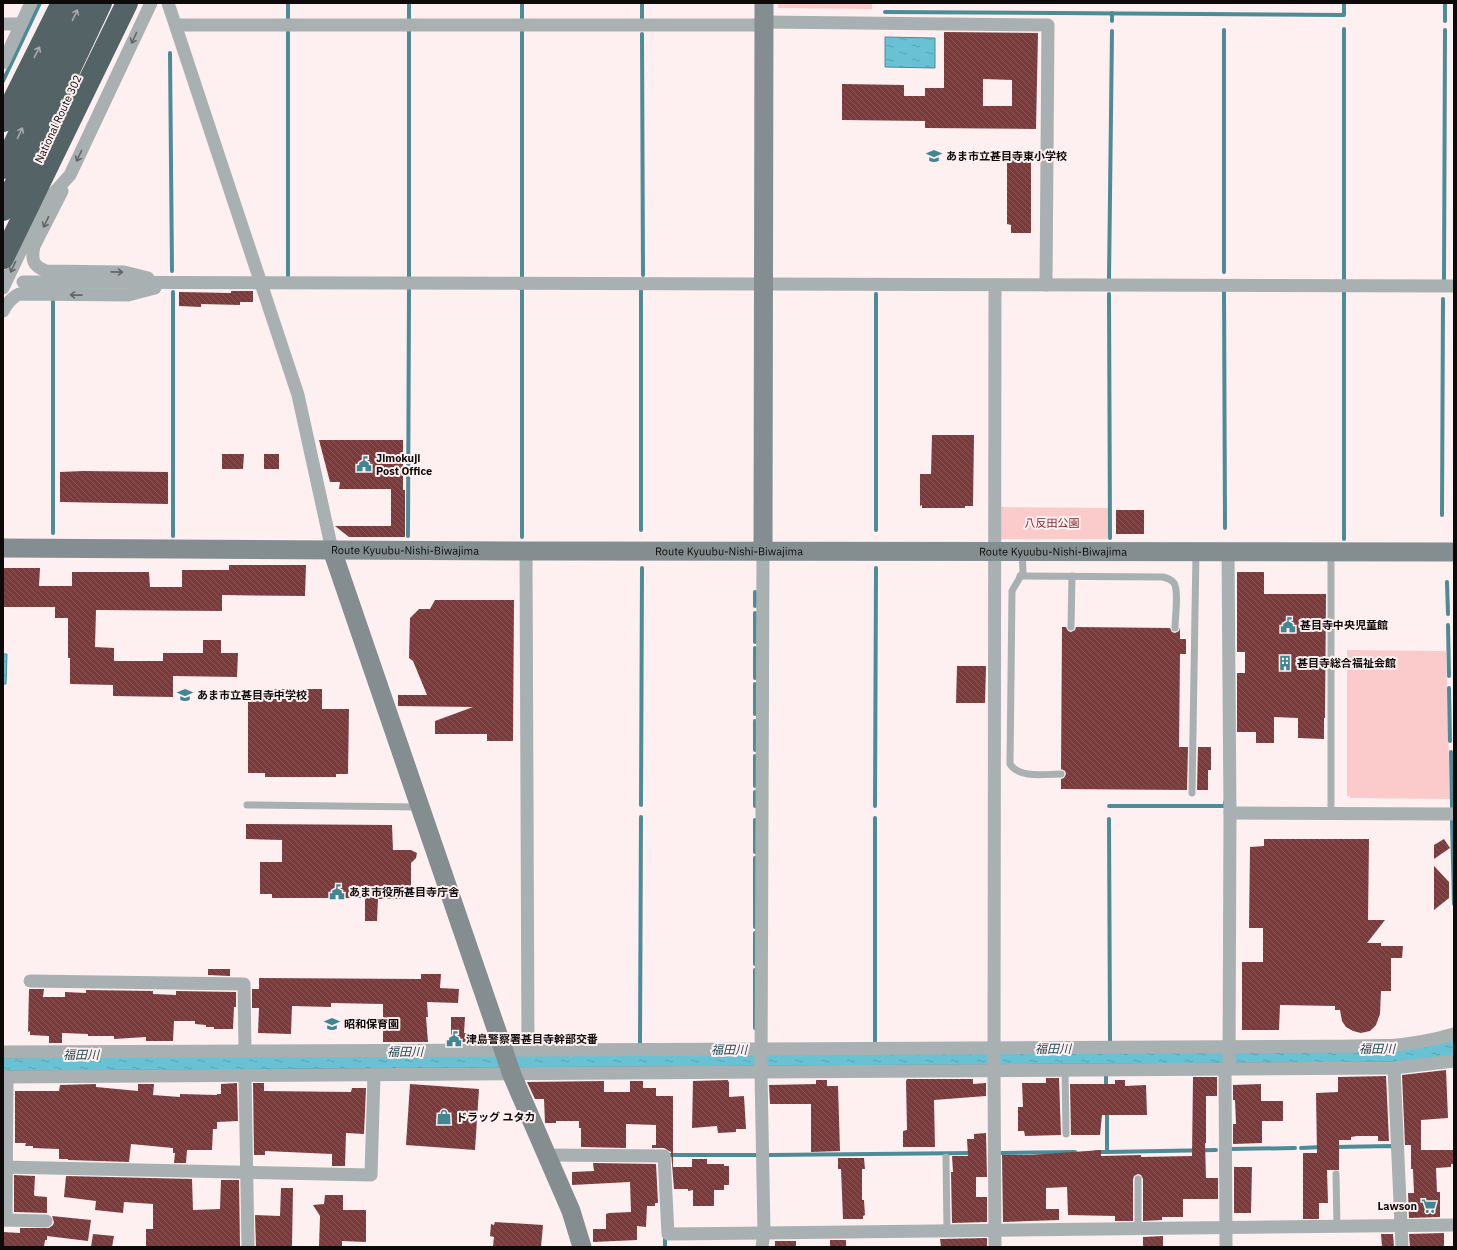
<svg xmlns="http://www.w3.org/2000/svg" width="1457" height="1250" viewBox="0 0 1457 1250" font-family="'IBM Plex Sans','Noto Sans JP',sans-serif">
<defs>
<pattern id="water-ripples" width="26" height="14" patternUnits="userSpaceOnUse"><rect width="26" height="14" fill="#68c2d4"/><path d="M2 4q2-2 4 0t4 0M15 11q2-2 4 0t4 0" fill="none" stroke="#59a5b5"/></pattern>
<pattern id="building-back-hatch" width="6" height="6" patternUnits="userSpaceOnUse"><rect width="6" height="6" fill="#7b3b3c"/><path d="M-1 5l2 2M0 0l6 6M5-1l2 2" fill="none" stroke="#875454"/></pattern>
</defs>
<rect width="100%" height="100%" fill="#fef0f0"/>
<g fill="#facbca">
<polygon points="778,3 937,3 872,3 872,9 778,8"/>
<polygon points="997,507 1108,508 1108,539 997,539"/>
<polygon points="1347,650 1446,651 1450,799 1350,798 1350,796 1347,796"/>
</g>
<g fill="url(#water-ripples)" stroke="#4d8b97">
<polygon points="885,37 935,38 935,68 885,67"/>
<polygon points="3,654 7,654 6,684 3,684"/>
<polygon points="1454,1039 1454,1057 1413,1062 3,1071 3,1058"/>
</g>
<g fill="none" stroke-linecap="round" stroke-linejoin="round">
<g stroke="#4d8b97" stroke-width="4">
<polyline points="409,3 409,19"/>
<polyline points="642,3 642,19"/>
<polyline points="885,12 1344,15 1344,3"/>
<polyline points="288,21 288,3"/>
<polyline points="522,21 522,3"/>
<polyline points="1112,21 1112,13"/>
<polyline points="1445,21 1445,3"/>
<polyline points="1224,30 1224,272"/>
<polyline points="288,31 288,278"/>
<polyline points="409,31 409,277"/>
<polyline points="642,34 643,275"/>
<polyline points="170,53 172,271"/>
<polyline points="3,81 40,3"/>
<polyline points="522,279 522,31"/>
<polyline points="1109,279 1112,31"/>
<polyline points="1444,281 1445,30"/>
<polyline points="1344,282 1344,29"/>
<polyline points="519,288 522,288 522,537"/>
<polyline points="1224,291 1225,528"/>
<polyline points="173,292 173,536"/>
<polyline points="1109,294 1110,538"/>
<polyline points="53,299 53,533"/>
<polyline points="1442,515 1443,299"/>
<polyline points="641,530 641,288"/>
<polyline points="876,530 876,294"/>
<polyline points="408,536 409,288"/>
<polyline points="1344,539 1344,291"/>
<polyline points="1447,582 1448,614"/>
<polyline points="755,606 755,592"/>
<polyline points="755,613 755,642"/>
<polyline points="1448,625 1449,676"/>
<polyline points="755,648 755,678"/>
<polyline points="755,684 755,714"/>
<polyline points="1449,688 1450,741"/>
<polyline points="755,750 755,721"/>
<polyline points="1451,752 1452,807"/>
<polyline points="755,786 755,756"/>
<polyline points="755,792 755,806"/>
<polyline points="641,805 642,568"/>
<polyline points="875,806 876,568"/>
<polyline points="1109,806 1225,806 1225,802"/>
<polyline points="1109,819 1110,1041"/>
<polyline points="755,820 755,852"/>
<polyline points="1452,821 1454,904"/>
<polyline points="755,858 755,927"/>
<polyline points="755,964 755,933"/>
<polyline points="755,970 755,1028"/>
<polyline points="875,1041 875,818"/>
<polyline points="640,1043 641,817"/>
<polyline points="1106,1075 1106,1089"/>
<polyline points="1335,1147 1393,1146 1393,1149"/>
<polyline points="1301,1148 1322,1147"/>
<polyline points="1230,1149 1295,1148"/>
<polyline points="1096,1152 1107,1152 1107,1110"/>
<polyline points="1107,1152 1216,1150"/>
<polyline points="1000,1153 1075,1152"/>
<polyline points="669,1155 756,1155"/>
<polyline points="769,1155 973,1153"/>
<polyline points="665,1235 665,1247"/>
</g>
</g>
<g fill="url(#building-back-hatch)" fill-rule="evenodd">
<path d="M944,32L1038,33L1036,129L925,128V121L842,120V84L904,85V96H925V88H944ZM983,79L1012,80V106H983Z"/>
<polygon points="1011,160 1031,160 1031,233 1011,233 1011,225 1007,224 1007,163 1011,163"/>
<polygon points="231,291 253,291 253,302 240,302 240,305 201,304 201,307 179,306 179,292 231,293"/>
<polygon points="932,435 974,435 973,506 965,506 965,508 922,508 922,505 920,506 920,474 931,474"/>
<polygon points="319,440 403,440 403,490 405,490 405,537 349,537 335,526 391,526 391,489 339,489 340,482 330,482"/>
<polygon points="222,454 244,454 243,469 222,469"/>
<rect x="264" y="454" width="15" height="15"/>
<polygon points="83,471 168,472 168,504 60,502 60,472"/>
<rect x="1116" y="510" width="28" height="24"/>
<polygon points="229,565 306,565 305,596 222,595 222,611 96,610 95,647 114,648 114,661 163,661 163,653 203,653 203,640 221,640 221,653 238,653 237,677 173,676 173,697 113,696 113,685 70,684 70,658 68,658 68,618 55,618 55,607 3,607 3,568 40,568 39,586 72,586 72,572 149,572 150,587 182,587 182,570 229,570"/>
<polygon points="1237,572 1264,572 1264,594 1326,594 1325,718 1324,718 1324,739 1298,738 1298,718 1274,717 1274,743 1256,743 1256,732 1237,732 1237,673 1245,673 1245,652 1237,652"/>
<polygon points="435,600 514,600 513,741 487,741 487,734 435,734 435,721 473,707 398,706 398,695 427,695 413,661 409,658 410,618 419,609 430,609"/>
<polygon points="1062,627 1066,627 1068,631 1071,632 1075,630 1076,627 1170,628 1172,632 1175,633 1179,631 1180,628 1180,639 1186,639 1186,654 1180,654 1179,747 1188,747 1187,790 1061,789 1061,779 1064,778 1066,774 1065,771 1061,769"/>
<polygon points="957,666 986,666 985,703 956,703"/>
<polygon points="262,689 322,689 322,709 349,709 348,774 336,774 336,777 265,777 265,773 248,773 248,699 262,699"/>
<polygon points="1198,747 1211,747 1211,770 1208,770 1208,790 1197,790"/>
<polygon points="246,824 392,825 393,850 411,850 417,853 416,858 411,863 411,899 378,899 377,921 365,921 365,898 272,898 272,894 260,894 260,862 282,862 282,840 246,839"/>
<polygon points="1264,839 1369,839 1368,920 1385,920 1367,943 1381,943 1381,946 1403,946 1402,958 1391,958 1391,991 1381,991 1380,1014 1376,1025 1370,1031 1361,1033 1353,1031 1346,1027 1342,1021 1340,1010 1335,1010 1335,1006 1280,1005 1279,1030 1242,1030 1242,962 1263,962 1263,928 1249,928 1250,847 1264,846"/>
<polygon points="1444,839 1450,848 1434,859 1434,845"/>
<polygon points="1434,866 1449,882 1449,898 1434,910"/>
<polygon points="208,969 230,969 230,976 208,975"/>
<polygon points="421,974 441,974 440,988 459,989 458,1003 427,1002 428,1017 426,1017 428,1042 383,1042 383,1004 331,1003 331,1007 292,1006 291,1034 258,1033 259,1008 252,1008 252,989 259,989 259,978 421,979"/>
<polygon points="29,989 44,989 43,997 65,997 65,992 86,993 86,990 153,991 153,994 176,995 176,991 236,992 236,1007 234,1007 233,1029 214,1029 214,1027 206,1027 206,1025 195,1024 195,1021 174,1021 173,1041 146,1041 146,1037 114,1039 114,1036 88,1036 88,1034 62,1033 62,1043 49,1043 49,1036 30,1035 30,1031 28,1032"/>
<polygon points="451,1017 465,1017 464,1033 470,1033 470,1042 451,1042"/>
<polygon points="1446,1070 1448,1118 1421,1120 1421,1150 1454,1150 1454,1164 1451,1164 1451,1167 1436,1168 1437,1192 1440,1192 1440,1217 1409,1218 1408,1193 1414,1193 1413,1169 1411,1169 1411,1145 1405,1145 1402,1075"/>
<polygon points="1386,1076 1389,1141 1378,1141 1378,1136 1357,1136 1351,1137 1351,1140 1339,1140 1339,1170 1327,1170 1328,1203 1319,1203 1319,1219 1303,1219 1303,1153 1317,1153 1316,1093 1338,1092 1338,1077"/>
<polygon points="1193,1077 1217,1077 1217,1096 1206,1096 1206,1143 1205,1143 1206,1178 1218,1178 1218,1199 1183,1199 1183,1217 1162,1217 1162,1220 1143,1221 1143,1179 1141,1175 1138,1174 1134,1176 1133,1179 1133,1221 1115,1221 1115,1216 1068,1215 1067,1187 1046,1188 1046,1209 1059,1209 1059,1220 1003,1222 1002,1155 1030,1155 1101,1150 1101,1156 1141,1155 1141,1157 1192,1156"/>
<polygon points="1046,1078 1059,1078 1061,1135 1025,1136 1024,1131 1018,1131 1018,1107 1023,1107 1022,1083 1046,1083"/>
<polygon points="907,1079 973,1079 973,1084 986,1083 986,1096 934,1100 935,1147 903,1147 903,1131 907,1130 906,1081"/>
<polygon points="728,1080 728,1082 729,1081 729,1097 744,1096 746,1129 736,1129 736,1132 718,1133 717,1126 692,1128 693,1081"/>
<polygon points="816,1080 827,1080 827,1086 838,1086 840,1151 811,1152 811,1104 770,1104 769,1085 816,1084"/>
<polygon points="1115,1080 1125,1080 1125,1086 1146,1085 1147,1115 1102,1115 1100,1135 1071,1135 1070,1084 1115,1084"/>
<polygon points="604,1081 604,1092 630,1092 630,1081 643,1081 643,1088 656,1088 656,1096 673,1096 673,1167 692,1167 692,1159 707,1159 707,1164 724,1164 724,1166 729,1166 729,1185 724,1185 724,1190 714,1190 714,1206 693,1206 693,1190 688,1191 688,1189 674,1189 671,1152 664,1148 652,1148 652,1145 656,1145 656,1125 626,1124 626,1148 581,1147 581,1128 579,1128 579,1121 556,1121 556,1123 545,1123 544,1099 535,1099 527,1082"/>
<polygon points="237,1083 238,1121 217,1122 217,1129 213,1129 212,1150 187,1150 186,1163 174,1163 175,1153 173,1153 173,1148 131,1144 129,1162 68,1160 68,1159 59,1159 59,1149 33,1148 33,1146 25,1146 26,1143 15,1143 15,1091 59,1091 60,1085 96,1084 96,1087 138,1091 138,1084 154,1084 153,1095 180,1097 180,1094 217,1095 217,1094 221,1094 221,1084"/>
<polygon points="253,1083 264,1083 264,1091 351,1092 352,1088 366,1088 364,1134 346,1133 345,1166 332,1166 332,1154 265,1151 265,1155 254,1155"/>
<polygon points="410,1084 479,1089 475,1150 406,1145"/>
<polygon points="1261,1084 1261,1101 1283,1101 1283,1121 1262,1121 1262,1143 1233,1144 1233,1124 1236,1124 1235,1100 1233,1100 1233,1085"/>
<polygon points="986,1133 987,1177 976,1177 976,1197 987,1197 987,1222 952,1223 951,1172 953,1172 952,1156 968,1156 967,1139 974,1139 974,1134"/>
<polygon points="838,1158 864,1158 865,1169 862,1169 862,1200 864,1200 865,1215 863,1216 863,1219 843,1219 841,1169 838,1169"/>
<polygon points="593,1163 656,1164 658,1203 655,1203 655,1206 647,1206 646,1227 637,1226 637,1240 593,1242 593,1229 606,1229 606,1214 609,1213 631,1212 630,1182 572,1185 572,1172 594,1171"/>
<polygon points="1234,1167 1252,1167 1251,1213 1234,1213"/>
<polygon points="14,1175 35,1176 34,1195 35,1196 47,1197 47,1213 14,1212"/>
<polygon points="66,1176 192,1179 193,1210 220,1209 221,1180 239,1180 240,1247 146,1247 146,1229 153,1229 153,1204 124,1202 123,1213 95,1210 96,1201 64,1197"/>
<polygon points="281,1188 293,1188 292,1247 256,1247 255,1215 280,1216"/>
<polygon points="325,1195 343,1195 343,1210 366,1210 366,1242 342,1241 342,1247 319,1247 320,1216 313,1205 324,1204"/>
<polygon points="52,1216 91,1220 88,1241 47,1236 47,1240 45,1240 44,1247 3,1247 3,1232 20,1233 20,1228 49,1228 53,1225 54,1222"/>
<polygon points="495,1222 543,1225 541,1247 493,1246 494,1237 490,1236 491,1224 494,1225"/>
<polygon points="1444,1233 1444,1247 1410,1247 1409,1234"/>
<polygon points="93,1234 114,1236 112,1247 91,1247"/>
<polygon points="1381,1234 1393,1234 1394,1247 1382,1247"/>
<polygon points="1163,1236 1163,1247 1143,1247 1143,1237"/>
<polygon points="987,1238 987,1247 941,1247 940,1239"/>
<rect x="830" y="1240" width="16" height="7"/>
<rect x="775" y="1241" width="21" height="6"/>
</g>
<g fill="none" stroke-linecap="round" stroke-linejoin="round">
<g stroke="#a8b0b1" stroke-width="7">
<path d="M1022,552L1023,572L1012,591L1010,764C1020,779 1045,774 1061,774"/>
<path d="M1020,576L1163,577C1167,578 1171,579 1174,583C1179,591 1175,618 1175,628"/>
<polyline points="1071,627 1072,576"/>
<polyline points="1192,793 1196,552"/>
<polyline points="247,805 418,807"/>
<polyline points="1331,814 1331,552"/>
<polyline points="1065,1070 1066,1134"/>
<polyline points="946,1157 947,1230"/>
<polyline points="1336,1174 1337,1227"/>
<polyline points="1138,1179 1138,1228"/>
</g>
<g stroke="#a8b0b1" stroke-width="13">
<polyline points="168,3 298,395 332,550"/>
<polyline points="764,22 1048,25 1046,285"/>
<polyline points="3,24 21,24"/>
<polyline points="176,25 764,25"/>
<polyline points="3,63 31,3"/>
<path d="M62,191L34,246C31,260 33,266 46,271L124,272L148,278"/>
<polyline points="23,282 1454,286"/>
<polyline points="995,285 994,1071 995,1247"/>
<polyline points="3,288 42,206 70,175 151,3"/>
<path d="M3,311C7,303 11,298 19,294L128,295L155,288"/>
<polyline points="526,551 528,1050"/>
<polyline points="1228,552 1230,813 1229,1069"/>
<polyline points="1230,813 1454,814"/>
<polyline points="30,981 244,984 245,1051"/>
<path d="M3,1052L528,1050L1387,1046C1410,1044 1431,1041 1454,1034"/>
<polyline points="1394,1068 1402,1247"/>
<polyline points="1225,1069 1226,1247"/>
<polyline points="245,1076 248,1247"/>
<polyline points="3,1077 1394,1068 1454,1061"/>
<polyline points="546,1155 664,1156 668,1234 1454,1225"/>
<polyline points="3,1167 371,1175 374,1075"/>
<polyline points="3,1220 46,1221"/>
<polyline points="6,1220 7,1077"/>
<polyline points="762,1247 764,1232 761,1073 763,551"/>
</g>
<g stroke="#848e91" stroke-width="19">
<path id="s1" d="M3,548L526,551L1454,552"/>
<polyline points="332,550 512,1075 571,1211 582,1247"/>
<polyline points="763,551 764,3"/>
</g>
<g stroke="#546366" stroke-width="22">
<polyline points="3,121 62,3"/>
<polyline points="3,168 81,3"/>
<polyline points="3,210 101,3"/>
<polyline points="3,258 127,3"/>
</g>
</g>
<defs><path id="oneway-shaft" d="M-6 0H5M1.5-3L5.5 0L1.5 3" fill="none" stroke-width="1.6" stroke-linecap="round" stroke-linejoin="round"/></defs>
<g stroke="#a9aaab">
<use href="#oneway-shaft" transform="translate(75 15) rotate(-65)"/>
<use href="#oneway-shaft" transform="translate(37 52) rotate(-63)"/>
<use href="#oneway-shaft" transform="translate(20 133) rotate(-65)"/>
</g>
<g stroke="#636566">
<use href="#oneway-shaft" transform="translate(134 38) rotate(115)"/>
<use href="#oneway-shaft" transform="translate(79 156) rotate(115)"/>
<use href="#oneway-shaft" transform="translate(46 222) rotate(116)"/>
<use href="#oneway-shaft" transform="translate(13 267) rotate(115)"/>
<use href="#oneway-shaft" transform="translate(117 272) rotate(1)"/>
<use href="#oneway-shaft" transform="translate(76 295) rotate(-179)"/>
</g>
<defs>
<g id="school-bare" transform="scale(1.2)"><path d="M0-5L7-2L0 1L-7-2ZM-4 1L0 2.5L4 1V4Q0 6-4 4Z" fill="#418693" stroke="#fef0f0" stroke-width="2.5" paint-order="stroke"/></g>
<g id="civic-bare" transform="scale(1.2)"><path d="M-.6-6.5H3V-4.5H.6V-3L4-1V1h2V6H-6V1h2V-1L-.6-3ZM-1.2 2.5V6h2.4V2.5Z" fill="#418693" stroke="#fef0f0" stroke-width="2.5" paint-order="stroke"/></g>
<g id="building-bare" transform="scale(1.2)"><path d="M-4-6H4V6H1V3H-1V6H-4ZM-2.5-4.3h1.7v1.8h-1.7ZM.8-4.3h1.7v1.8H.8ZM-2.5-1h1.7V.8h-1.7ZM.8-1h1.7V.8H.8Z" fill="#418693" stroke="#fef0f0" stroke-width="2.5" paint-order="stroke"/></g>
<g id="shop-bare" transform="scale(1.2)"><path d="M-5-2.5h2.3a2.7 3.5 0 0 1 5.4 0H5L5.5 6h-11ZM-1.5-2.5h3a1.5 2.3 0 0 0-3 0Z" fill="#418693" stroke="#fef0f0" stroke-width="2.5" paint-order="stroke"/></g>
<g id="supermarket-bare" transform="scale(1.2)"><path d="M-6-5.5h2.5l.6 2H6L4.5 2H-2.5L-4.4-4H-6ZM-1.5 3.2a1.3 1.3 0 1 0 .1 0ZM3 3.2a1.3 1.3 0 1 0 .1 0Z" fill="#418693" stroke="#fef0f0" stroke-width="2.5" paint-order="stroke"/></g>
</defs>
<g fill-rule="evenodd">
<use href="#school-bare" x="934" y="156"/>
<use href="#civic-bare" x="364" y="464"/>
<use href="#civic-bare" x="1288" y="625"/>
<use href="#building-bare" x="1285" y="663"/>
<use href="#school-bare" x="185" y="695"/>
<use href="#civic-bare" x="337" y="892"/>
<use href="#school-bare" x="332" y="1024"/>
<use href="#civic-bare" x="454" y="1039"/>
<use href="#shop-bare" x="444" y="1117"/>
<use href="#supermarket-bare" x="1429" y="1206"/>
</g>
<g text-anchor="middle" dominant-baseline="central" stroke-width="4" stroke-linejoin="round" paint-order="stroke">
<g font-size="11" fill="#0f0a0a" stroke="#fef0f0">
<text transform="translate(58 119) rotate(-65)">National Route 302</text>
<text stroke="none"><textPath href="#s1" startOffset="402">Route Kyuubu-Nishi-Biwajima</textPath></text>
<text stroke="none"><textPath href="#s1" startOffset="726">Route Kyuubu-Nishi-Biwajima</textPath></text>
<text stroke="none"><textPath href="#s1" startOffset="1050">Route Kyuubu-Nishi-Biwajima</textPath></text>
</g>
<g font-size="11" font-weight="bold" fill="#0f0a0a" stroke="#fef0f0" text-anchor="start">
<text x="946" y="156">あま市立甚目寺東小学校</text>
<text x="376" y="458">Jimokuji<tspan x="376" dy="13">Post Office</tspan></text>
<text x="1300" y="625">甚目寺中央児童館</text>
<text x="1297" y="663">甚目寺総合福祉会館</text>
<text x="197" y="695">あま市立甚目寺中学校</text>
<text x="349" y="892">あま市役所甚目寺庁舎</text>
<text x="344" y="1024">昭和保育園</text>
<text x="466" y="1039">津島警察署甚目寺幹部交番</text>
<text x="456" y="1117">ドラッグ ユタカ</text>
<text x="1417" y="1206" text-anchor="end">Lawson</text>
</g>
<g font-size="11" fill="#7f282e" stroke="#fef0f0">
<text x="1052" y="523">八反田公園</text>
</g>
<g font-size="12" font-style="italic" fill="#244d55" stroke="#fef0f0">
<text x="1053" y="1048">福田川</text>
<text x="1377" y="1048">福田川</text>
<text x="729" y="1049">福田川</text>
<text x="405" y="1051">福田川</text>
<text x="81" y="1054">福田川</text>
</g>
</g>
<rect width="1457" height="1250" fill="none" stroke="#0f0a0a" stroke-width="8"/>
</svg>
